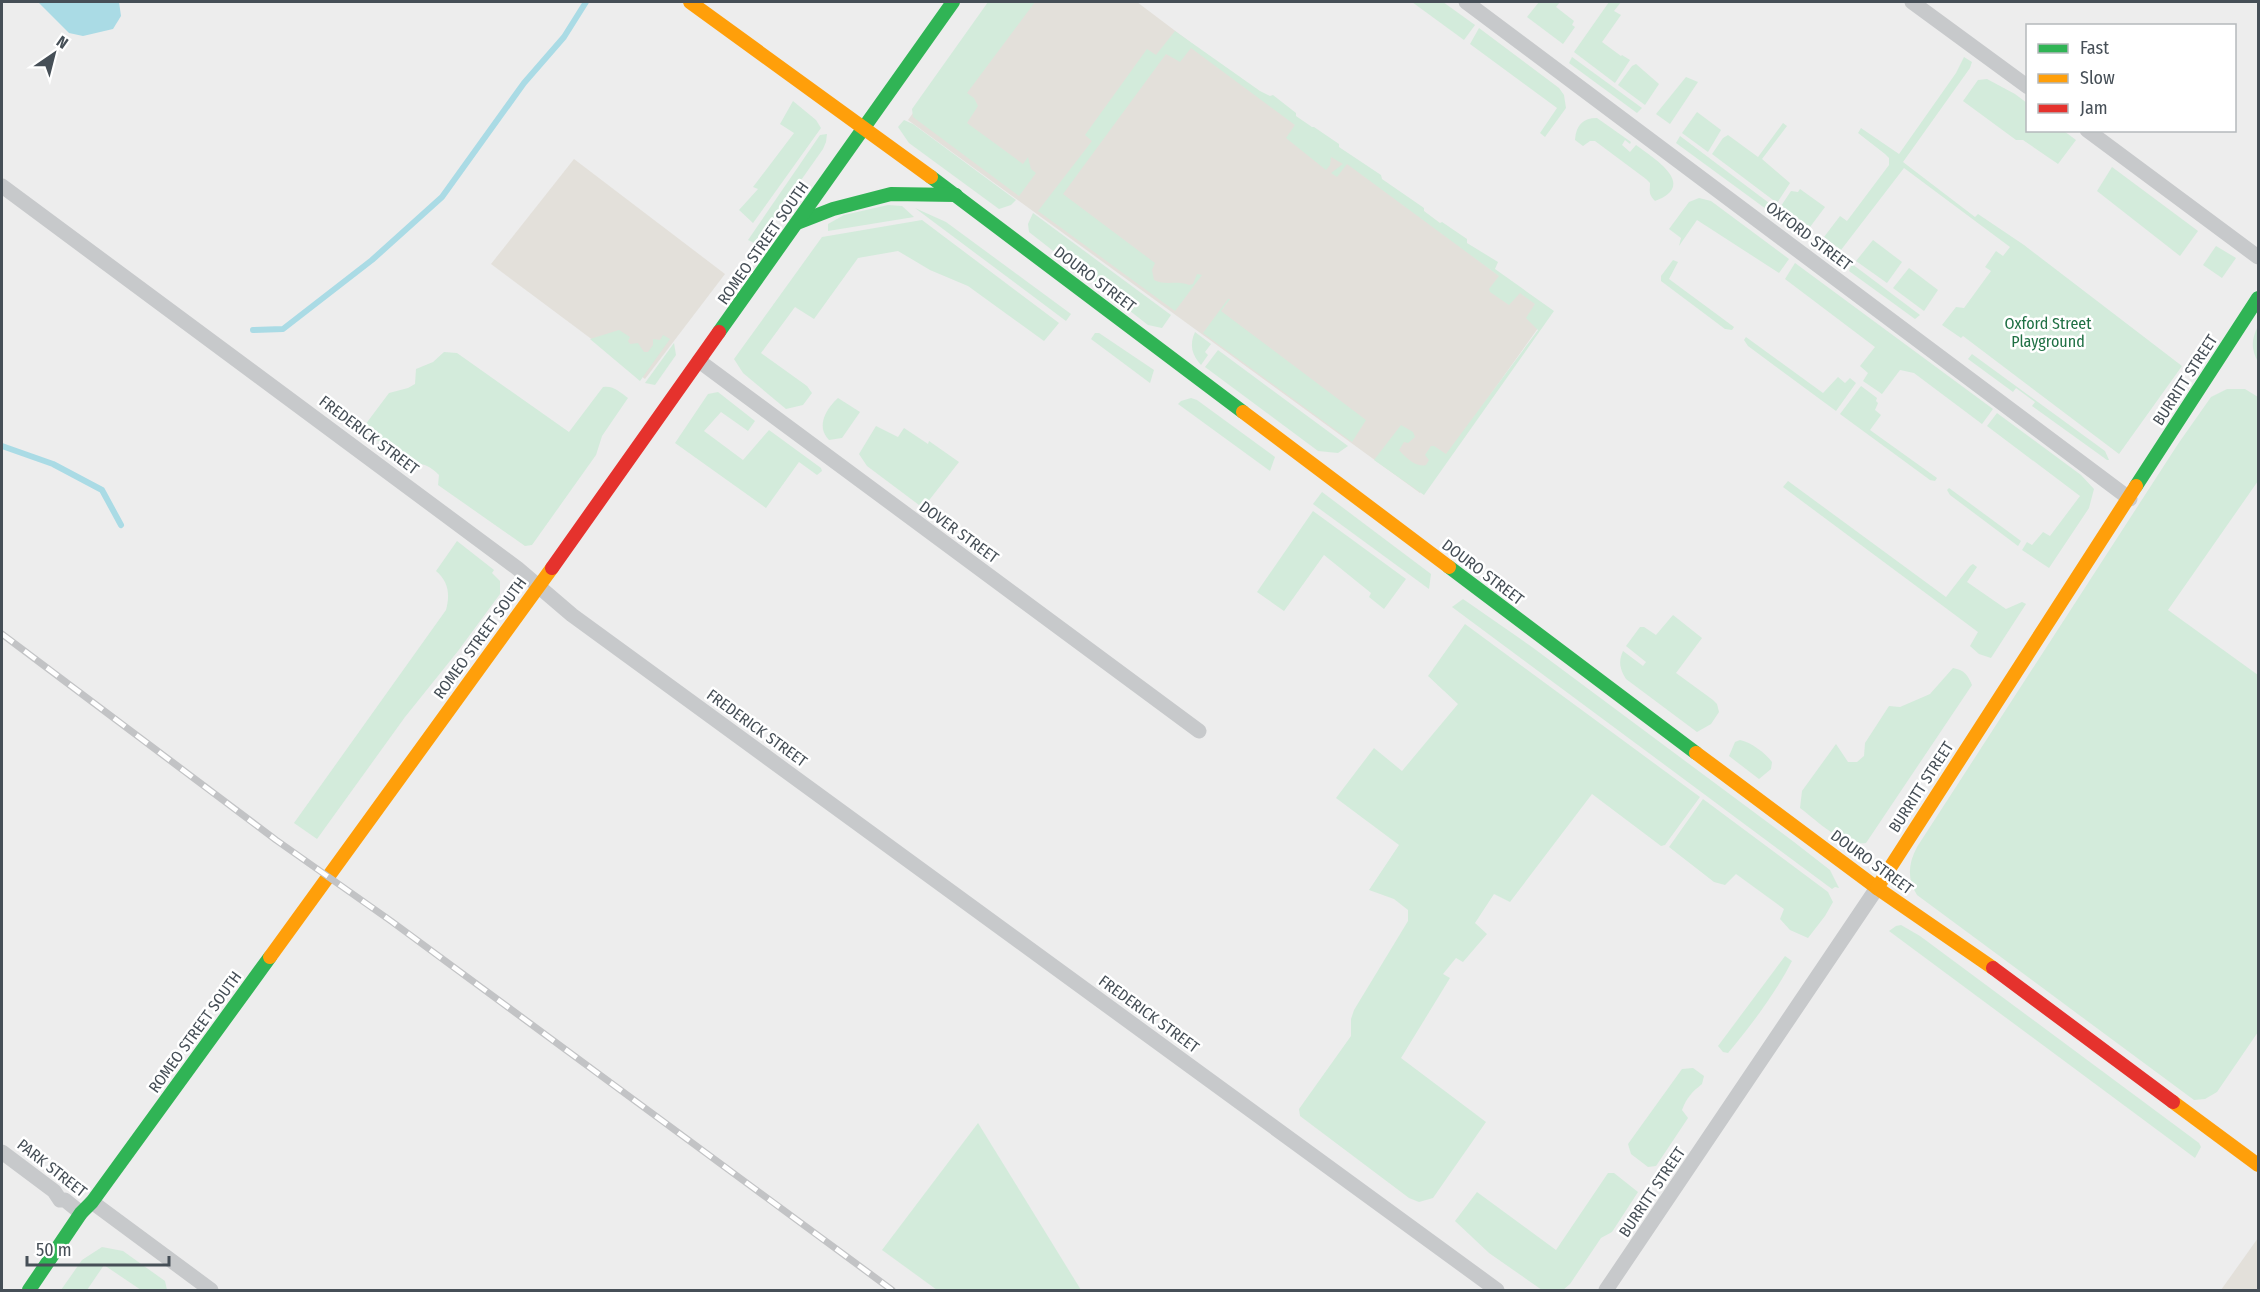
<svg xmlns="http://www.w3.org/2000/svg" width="2260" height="1292" viewBox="0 0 2260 1292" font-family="'Fira Sans Condensed',sans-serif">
<rect width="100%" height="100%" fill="#ededed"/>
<g fill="#e3e0da">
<polygon points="994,2 1137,2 1494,272 1551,310 1420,493 908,120"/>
<polygon points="574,159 725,274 645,379 491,264"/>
<polygon points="2258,1238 2258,1290 2221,1290"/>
</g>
<g fill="#d3ebdb">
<polygon points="988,2 1035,2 967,93 974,98 978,106 967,123 1023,164 1028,157 1031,169 1036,173 1019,196 913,117 912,109"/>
<polygon points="1412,2 1443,2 1475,25 1464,40"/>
<polygon points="1539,2 1560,2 1556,7 1574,21 1572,25 1575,27 1563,44 1527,17"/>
<polygon points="1609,2 1621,2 1614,11 1621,15 1602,42 1621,56 1622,55 1630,60 1615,83 1574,52"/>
<polygon points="1479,28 1559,88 1564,95 1566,108 1545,137 1540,133 1557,108 1470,44"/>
<path d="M1175,31L1260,91L1270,96L1273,95L1296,113V116L1312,127H1314L1339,144V147L1381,175L1382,179L1424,208V211L1440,223L1442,222L1467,239V243L1498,262L1495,269L1554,311L1424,495L1374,460L1401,425L1413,432L1415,437L1408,443L1404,442L1399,450C1405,457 1416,468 1426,465L1429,460L1425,455L1431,446H1434L1446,454L1538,330L1526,318L1535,304L1520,293L1509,305L1490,292L1489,289L1499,276L1347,164L1337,177L1331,173L1343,164L1331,157L1330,165L1326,170L1286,138L1295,125L1191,48L1180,62L1166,54L1063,194L1155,263L1152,270L1154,280C1166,286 1177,280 1189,285L1193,284L1197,274L1202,275L1175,311L1038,211L1092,141L1085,135L1147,49L1156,55Z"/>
<polygon points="1572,57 1642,108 1637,113 1569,63"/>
<polygon points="1964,57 1972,62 1970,68 1903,162 1975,217 1978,214 2024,245 2182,366 2119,454 1963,336 1961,338 1942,325 1956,307 1964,308 1991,271 1985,267 1996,251 2003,256 2010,247 1904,168 1841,250 1824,237 1840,216 1847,221 1889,165 1889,158 1885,154 1858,133 1861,128 1899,154 1956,73"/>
<polygon points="1636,64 1659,84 1645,105 1618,85 1632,66"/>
<polygon points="1686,77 1698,82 1670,124 1656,114"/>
<polygon points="1987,79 2015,94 2027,103 2028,130 2064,131 2076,140 2058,164 2023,140 2016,140 1963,101 1978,80"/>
<polygon points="793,101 816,120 821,128 753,223 739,210 758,189 753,187 794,133 780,124"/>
<polygon points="1697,112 1721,130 1708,152 1682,133"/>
<path d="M1597,118L1631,142L1630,144L1625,140L1622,145L1630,152L1636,145C1653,158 1699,185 1655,201C1648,194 1650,191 1650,183L1646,179L1595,141H1590L1583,146L1575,140C1576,125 1583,118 1597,118Z"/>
<polygon points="904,120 913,124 1016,200 1011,205 999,209 909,143 898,127"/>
<polygon points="1783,123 1787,126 1762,159 1790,183 1777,203 1712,154 1723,138 1728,135 1758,157"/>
<polygon points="827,134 826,142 823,149 756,244 748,240 820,135"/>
<polygon points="1680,136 1805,230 1800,234 1676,143"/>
<polygon points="2112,167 2198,231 2180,256 2097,191"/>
<polygon points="1800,189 1825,207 1810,227 1781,206 1791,191 1798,192"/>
<polygon points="1699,198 1711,201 1789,259 1779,273 1697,220 1679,246 1681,238 1669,229 1689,202"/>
<polygon points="888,205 902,206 914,217 828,231 828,224 844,215"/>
<polygon points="915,208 946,222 1071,314 1066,321"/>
<polygon points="1033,213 1171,315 1162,328 1148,325 1029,232 1028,224"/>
<polygon points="922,220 1059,323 1044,341 968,286 930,270 898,251 858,258 814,319 795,307 761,353 807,386 812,393 803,405 786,409 743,373 734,359 822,237"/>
<polygon points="1873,240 1902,262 1887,283 1856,261"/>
<polygon points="2216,246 2236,258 2222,278 2203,265"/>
<polygon points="1673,260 1678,262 1669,279 1734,327 1732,330 1725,329 1661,281 1661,276"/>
<polygon points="1795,263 1993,409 1982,424 1914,373 1900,370 1882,394 1863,381 1868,373 1860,366 1875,347 1785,279"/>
<polygon points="1852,264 1920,315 1915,319 1849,271"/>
<polygon points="1909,268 1938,290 1924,311 1893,288"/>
<polygon points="1228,299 1230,299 1221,311 1366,420 1352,442 1203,333"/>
<path d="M2258,326V362C2251,349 2251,340 2258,326Z"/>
<polygon points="619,330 630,337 628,341 630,344 638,343 644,352 648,352 653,345 653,339 660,340 663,335 670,339 640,381 590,339"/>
<path d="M1195,332L1211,344L1205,352L1208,355L1201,365C1192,355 1189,345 1195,332Z"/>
<polygon points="1095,333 1099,333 1154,370 1150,383 1091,339"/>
<polygon points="1746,337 1823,393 1838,377 1845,383 1850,378 1856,383 1836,411 1748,346 1744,340"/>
<polygon points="674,343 676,355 655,385 645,383"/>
<polygon points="1218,350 1348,446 1338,453 1318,451 1205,367"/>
<path d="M444,352L457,353L569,432L603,387C613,385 620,392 628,398L602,436L596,455L532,545L525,546L438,485L439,475C429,465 423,463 410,464L362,429L389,393L408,388L415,384L416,369L433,362Z"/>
<polygon points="1972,354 2105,451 2109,460 2107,460 2032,406 2035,402 2016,388 2013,392 1968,359"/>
<polygon points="1861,386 1877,398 1876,401 1878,403 1875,410 1881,415 1870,430 1937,478 1935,481 1930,480 1840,414"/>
<path d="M2227,389H2245L2258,397V481L2168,610L2258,675V1032L2217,1092L2205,1099L2194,1100L1917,895C1907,879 1908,864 1917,847L2178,444L2211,397Z"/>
<polygon points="718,392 755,421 748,431 721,412 704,431 743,460 769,430 821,468 822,471 817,475 799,462 766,508 675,443 708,394"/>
<path d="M838,398L860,412L842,438L829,440C815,426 827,408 838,398Z"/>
<polygon points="1191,398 1197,400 1275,457 1270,471 1178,404 1181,401"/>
<polygon points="1997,413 2081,475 2094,489 2089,508 2049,568 2022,550 2027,542 2032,545 2043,532 2050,536 2080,496 1987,426"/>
<polygon points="876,426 898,437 904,428 928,444 929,441 959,462 923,508 867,466 859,454"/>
<polygon points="1788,481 1946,597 1970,566 1973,564 1977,567 1967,582 2006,609 2022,602 2026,604 1991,658 1979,654 1970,646 1978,632 1783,487"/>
<polygon points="1949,488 2021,541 2018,546 1950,495 1947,490"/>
<polygon points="1322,492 1431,574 1429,589 1313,504"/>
<polygon points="1313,511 1406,579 1384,609 1369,597 1371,593 1324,555 1284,611 1257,592"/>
<path d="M457,541L494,570L492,573L500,581V594L458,651L405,717L317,839L294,823L446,610C450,595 449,582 436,571Z"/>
<polygon points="1463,599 1532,647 1794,842 1830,870 1839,888 1835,887 1832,889 1452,607"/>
<path d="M1673,615L1702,638L1676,673L1713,700L1717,704L1719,712L1711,724L1697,732L1626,679C1620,669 1618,662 1623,651L1643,666L1646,662L1626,646L1640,627H1644L1656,635Z"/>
<polygon points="1465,624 1700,797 1665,845 1661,846 1592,794 1510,902 1494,894 1475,923 1487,934 1463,962 1456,958 1443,974 1450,978 1401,1058 1486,1122 1433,1198 1419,1202 1409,1198 1300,1116 1299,1109 1351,1036 1351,1019 1354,1010 1408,921 1408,910 1394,899 1369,890 1399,845 1336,798 1374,748 1402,771 1458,704 1428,676"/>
<path d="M1953,668C1964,670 1968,675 1972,685L1866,843C1841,846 1819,822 1800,808L1802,791L1836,744L1848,762H1857L1864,756L1865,743L1889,706L1900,707L1930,694Z"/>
<path d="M1740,740C1751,742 1765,753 1772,762L1771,769L1759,779L1729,756L1735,742Z"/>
<polygon points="1703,799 1828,892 1833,902 1825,916 1808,938 1790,930 1780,919 1784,909 1736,874 1725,885 1714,882 1669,847"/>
<polygon points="1901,925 1920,936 2199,1143 2201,1147 2195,1158 1889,931 1896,926"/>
<path d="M1785,956L1792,961C1775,994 1752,1024 1728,1053L1723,1052L1718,1046Z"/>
<path d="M1693,1068L1704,1076L1702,1084C1692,1092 1687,1097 1682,1110L1688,1118L1656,1166L1648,1167L1631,1154L1628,1144L1682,1069Z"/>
<polygon points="978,1123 1081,1290 937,1290 882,1250"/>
<polygon points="1608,1173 1614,1173 1638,1192 1612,1232 1601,1238 1570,1284 1563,1290 1542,1290 1489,1253 1455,1221 1477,1192 1556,1250"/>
<polygon points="102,1247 123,1251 165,1281 167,1290 141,1290 104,1265 87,1290 61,1290 82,1260"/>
</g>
<polygon fill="#aadbe5" points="38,2 119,2 121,16 113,29 83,36 69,33"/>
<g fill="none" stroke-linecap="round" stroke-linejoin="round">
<g stroke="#aadbe5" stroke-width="6">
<polyline points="253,330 283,329 372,260 442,197 524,83 564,37 586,2"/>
<polyline points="2,446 53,464 102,490 121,525"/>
</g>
<g stroke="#c7c9cb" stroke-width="15">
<polyline points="1466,2 2130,499"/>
<polyline points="1912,2 2028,87"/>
<polyline points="2087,130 2258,257"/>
<polyline points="2,186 517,568 572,615 1497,1290"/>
<polyline points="699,361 1199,731"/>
<polyline points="2,1152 54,1191 60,1200 65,1200 81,1213"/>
<polyline points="92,1202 211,1290"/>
<polyline points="1606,1290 1877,888"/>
</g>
<g stroke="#30b455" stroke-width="14">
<polyline points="931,177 1243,412"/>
<polyline points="797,223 833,209 891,194 956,195"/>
<polyline points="719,332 953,2"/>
<polyline points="2136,486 2258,298"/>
<polyline points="1449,567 1696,753"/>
<polyline points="29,1290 81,1213 92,1202 270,957"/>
</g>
<g stroke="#ff9f0a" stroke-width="14">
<polyline points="690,2 931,177"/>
<polyline points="1243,412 1449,567"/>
<polyline points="1696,753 1877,888 1993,968"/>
<polyline points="1877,888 2136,486"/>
<polyline points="270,957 552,568"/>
<polyline points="2173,1102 2258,1165"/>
</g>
<g stroke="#e5322d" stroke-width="14">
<polyline points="552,568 719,332"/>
<polyline points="1993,968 2173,1102"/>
</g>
<g stroke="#c2c3c5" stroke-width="7">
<polyline id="rail" points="2,634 276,840 391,921 892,1290"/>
</g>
<use href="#rail" stroke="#fff" stroke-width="4.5" stroke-dasharray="14" stroke-linecap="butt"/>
</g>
<g text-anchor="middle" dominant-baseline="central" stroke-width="5" stroke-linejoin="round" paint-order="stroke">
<g font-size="16" fill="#464f57" stroke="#fff">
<text transform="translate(1809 236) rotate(37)">OXFORD STREET</text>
<text transform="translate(763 243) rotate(-55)">ROMEO STREET SOUTH</text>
<text transform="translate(1095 279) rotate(37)">DOURO STREET</text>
<text transform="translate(2185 380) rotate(-57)">BURRITT STREET</text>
<text transform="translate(369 435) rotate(37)">FREDERICK STREET</text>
<text transform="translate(959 532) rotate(36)">DOVER STREET</text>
<text transform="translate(1483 572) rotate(37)">DOURO STREET</text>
<text transform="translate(480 638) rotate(-54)">ROMEO STREET SOUTH</text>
<text transform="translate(757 728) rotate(36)">FREDERICK STREET</text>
<text transform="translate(1921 787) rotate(-57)">BURRITT STREET</text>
<text transform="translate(1872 862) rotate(36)">DOURO STREET</text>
<text transform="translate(1149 1014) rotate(36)">FREDERICK STREET</text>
<text transform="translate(195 1032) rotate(-54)">ROMEO STREET SOUTH</text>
<text transform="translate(52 1168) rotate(38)">PARK STREET</text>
<text transform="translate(1652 1192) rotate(-56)">BURRITT STREET</text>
</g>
<g font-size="16" fill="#1f7044" stroke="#fff">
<text x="2048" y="323">Oxford Street<tspan x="2048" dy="18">Playground</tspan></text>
</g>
</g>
<rect width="2260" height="1292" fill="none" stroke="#464f57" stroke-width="6"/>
<rect x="2026" y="24" width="210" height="108" fill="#ffffff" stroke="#b5b9bc" stroke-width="1.5"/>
<rect x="2038" y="44" width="30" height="9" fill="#30b455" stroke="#b5b9bc" stroke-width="1.5"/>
<text x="2080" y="54" font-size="18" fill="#464f57">Fast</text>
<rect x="2038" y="74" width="30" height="9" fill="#ff9f0a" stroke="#b5b9bc" stroke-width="1.5"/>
<text x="2080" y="84" font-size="18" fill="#464f57">Slow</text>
<rect x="2038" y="104" width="30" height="9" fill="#e5322d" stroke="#b5b9bc" stroke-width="1.5"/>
<text x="2080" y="114" font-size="18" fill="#464f57">Jam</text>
<g transform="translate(54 54) rotate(35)" stroke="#ffffff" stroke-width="4.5" paint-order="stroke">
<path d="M0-4.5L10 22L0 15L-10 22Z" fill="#464f57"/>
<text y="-9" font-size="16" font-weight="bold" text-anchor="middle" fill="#464f57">N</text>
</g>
<path d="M27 1256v9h142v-9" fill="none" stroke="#464f57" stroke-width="3"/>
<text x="36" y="1256" font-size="18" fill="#464f57" stroke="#ffffff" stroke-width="4.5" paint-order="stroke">50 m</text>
</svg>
